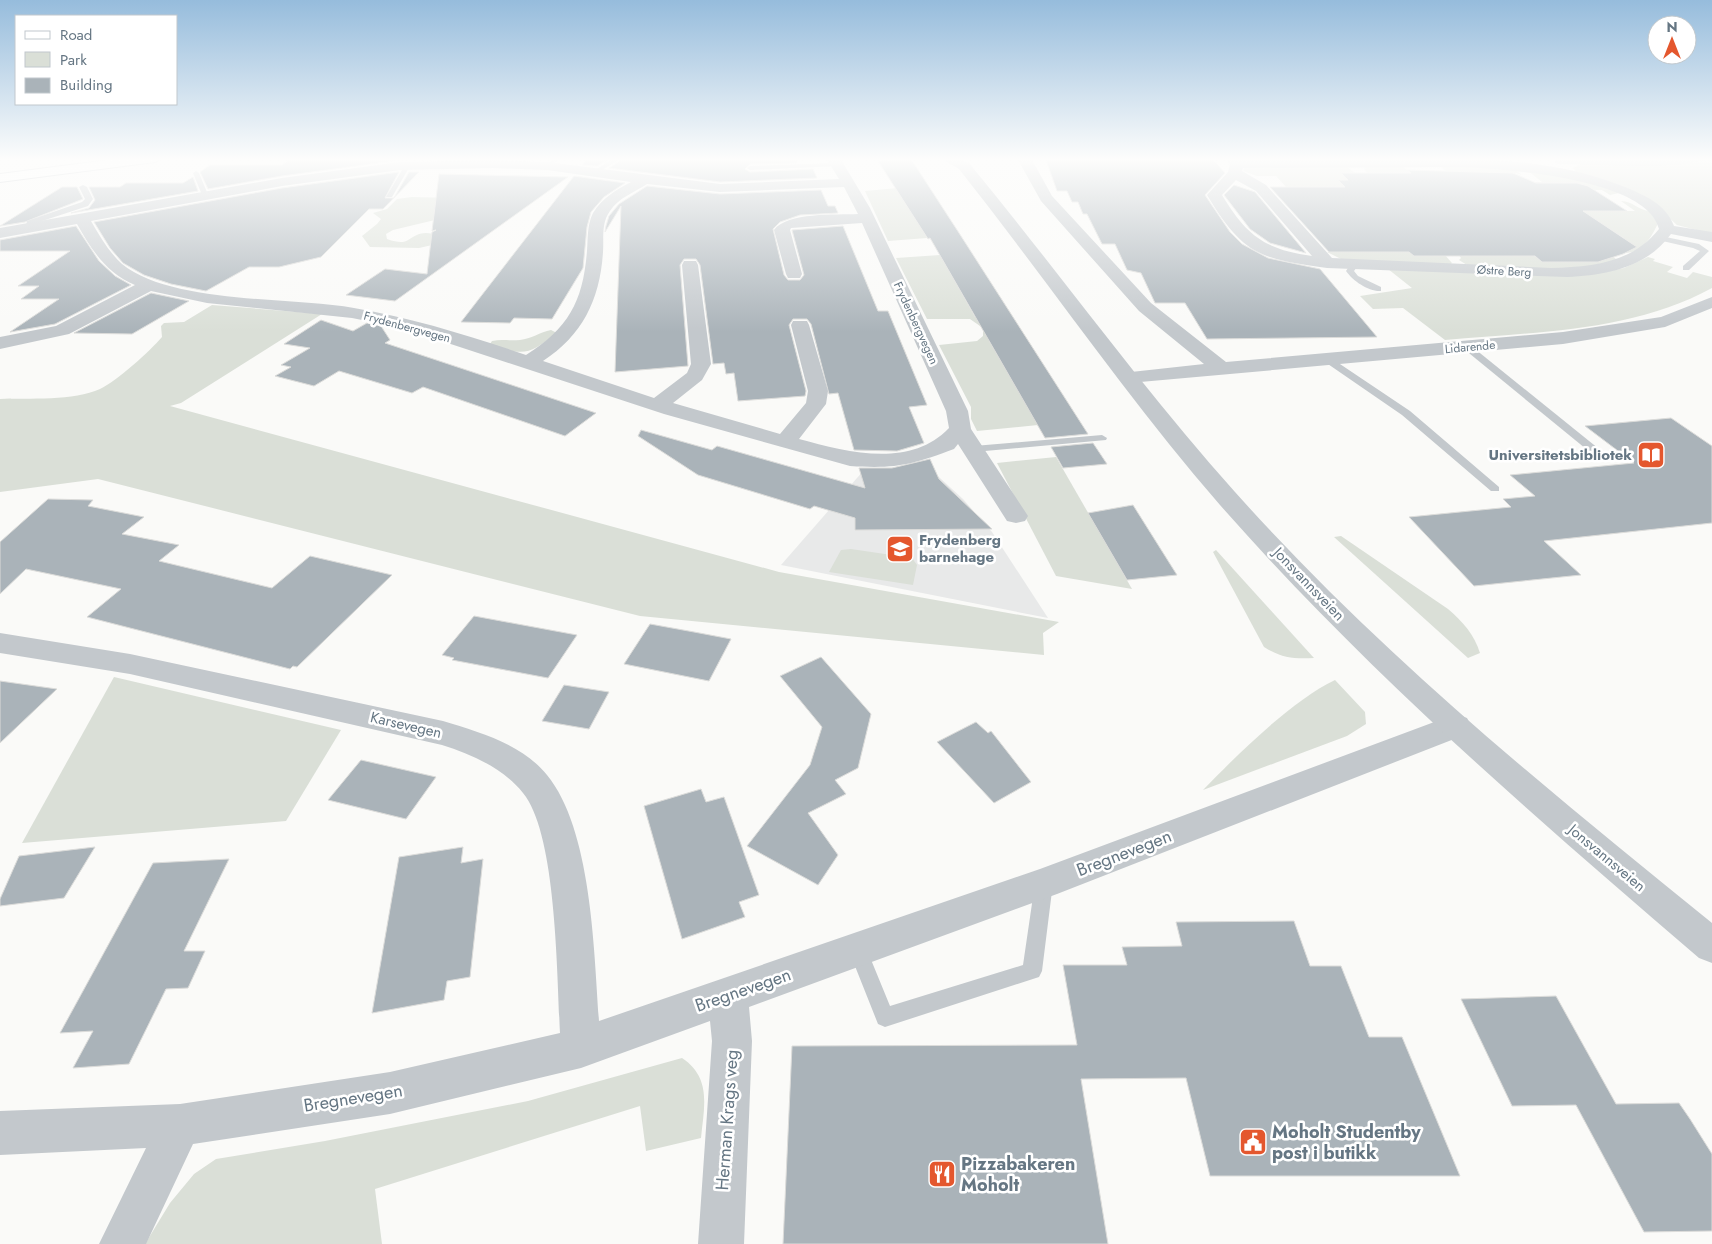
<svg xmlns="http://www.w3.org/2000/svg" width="1712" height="1244" viewBox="0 0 1712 1244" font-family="Jost,sans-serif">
<rect width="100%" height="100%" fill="#fafaf8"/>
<polygon fill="#e8e9e9" points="929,468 963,499 992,532 1048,618 781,565 864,470"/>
<g fill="#dadfd7">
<polygon points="1712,158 1712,234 1677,225 1664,213 1577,173 1573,168 1581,164 1684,163"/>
<polygon points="1426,166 1429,167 1404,167 1411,174 1368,174 1364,169 1365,167"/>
<path d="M1443,166L1514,169L1522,175L1516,173H1491L1530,182H1542L1528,171L1582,179L1619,193L1610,195L1602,190H1576L1600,211H1635L1621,201C1633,201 1638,210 1649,211L1658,223C1652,237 1642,253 1625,253L1624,238L1607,227L1586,226L1532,254L1542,262L1611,255L1616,259C1586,277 1502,267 1467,265L1459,260L1461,258L1458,254H1444L1452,263L1447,266L1341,259L1327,252H1358L1455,178L1442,168Z"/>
<polygon points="1245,167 1347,167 1365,180 1339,180 1345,187 1286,187 1276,176 1257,176 1243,171"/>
<polygon points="898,188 923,231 927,238 888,241 865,191"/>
<path d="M412,197L454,198L460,214L393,230L386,234L387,239C412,248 407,234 426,233C435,233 442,238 450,241L419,248L370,247L362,236L377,224L381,219L373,213L387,209L397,199Z"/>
<polygon points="940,255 975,317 1009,314 980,326 970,319 927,319 896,258"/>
<path d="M1648,257L1655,259L1653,261L1673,267L1667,272L1687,278L1693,272L1712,277V288C1632,332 1534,332 1445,340L1403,308L1373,309L1360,296L1412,288L1388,269L1600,273L1624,268Z"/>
<path d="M212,305L322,314L181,403L170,406L779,572L1059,622L1043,633L1044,655L640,616L98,479L0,492V399C29,398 74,401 100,389C117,381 150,351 162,337L161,326L164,323L184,322Z"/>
<path d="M551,330L557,333C529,354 525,357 490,344L492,341C501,339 510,341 520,340C531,339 540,332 551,330Z"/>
<polygon points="995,331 989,341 1038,425 977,431 971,419 971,407 939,345 977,341 983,336 983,332"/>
<polygon points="1056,457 1132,589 1056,576 997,463"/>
<path d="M1341,536L1448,609C1463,622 1474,634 1480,653L1468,658L1334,537Z"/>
<polygon points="851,549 912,558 917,565 913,585 829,572 841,550"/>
<path d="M1216,550L1314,658C1293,659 1282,658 1264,647L1213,552Z"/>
<polygon points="114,677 341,730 286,821 22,843"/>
<path d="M1335,680L1365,712L1366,724L1347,736L1203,790C1237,755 1291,701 1335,680Z"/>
<path d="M682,1058C712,1078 704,1107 701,1138L646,1151L640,1106L375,1189L382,1244H145L170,1203L194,1174L216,1159L325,1141L528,1101Z"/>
</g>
<g fill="#aab3b9" stroke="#dcdcda">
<polygon points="291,158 416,158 282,176 208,189 200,172 210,165 282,165"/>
<polygon points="587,158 611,158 597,166 582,165"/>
<polygon points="624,158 798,158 797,163 750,164 745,169 750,172 813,169 817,178 720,182 609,168"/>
<polygon points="1050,158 1212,158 1225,173 1205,195 1230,232 1242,244 1268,258 1320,269 1377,337 1207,339 1185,303 1155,303 1141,273 1127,270 1115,244 1102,244 1087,214 1083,214 1078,202 1072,202 1067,191 1057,191 1046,160"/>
<polygon points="911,159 961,236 1088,434 1045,438 930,238 928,239 878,161"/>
<polygon points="1407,170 1513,173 1536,183 1577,183 1588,186 1627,211 1583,211 1637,247 1623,254 1598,262 1542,262 1535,256 1414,256 1409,252 1329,252 1270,187 1345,187 1338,180 1348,180 1341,173 1411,173"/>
<polygon points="399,172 385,198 394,198 409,172 419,172 383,209 369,209 321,257 279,267 249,267 206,291 171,284 144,275 123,263 110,248 94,222 282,188"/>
<polygon points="439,174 568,177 395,301 346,295 385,269 427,274 432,232 436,230 432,231"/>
<polygon points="574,176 625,183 604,197 591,212 587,227 583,268 552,319 514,318 510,323 461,322"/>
<polygon points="193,177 198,191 71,213 89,208 95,200 89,187 120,187 126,183 183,183"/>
<polygon points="1234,185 1255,192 1306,253 1270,243 1250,229 1224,195"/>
<polygon points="647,186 720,194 821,190 828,206 835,206 838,213 800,215 780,222 773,229 784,275 788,280 800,280 804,275 792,230 843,226 878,311 888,311 927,405 909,407 924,443 897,451 854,450 838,393 829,394 811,324 807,319 793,319 789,325 806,391 805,396 738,401 734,373 726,374 724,363 713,364 700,265 696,259 684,259 680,265 688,366 615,372 621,206 605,232 606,226 609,216 619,204"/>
<polygon points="62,187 77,187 83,199 25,222 0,226"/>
<polygon points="76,226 99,261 115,276 131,285 55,324 10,332 59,299 21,299 39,286 18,286 70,251 0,251 0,240"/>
<polygon points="151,293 189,301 132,334 74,333"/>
<polygon points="321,320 353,331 367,323 381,326 390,340 385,343 596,413 565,436 423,387 412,393 339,371 314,386 275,376 291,367 281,365 310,348 284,344"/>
<polygon points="1671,418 1712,446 1712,523 1544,541 1581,575 1474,586 1409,517 1511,507 1503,499 1535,496 1510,475 1634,463 1585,426"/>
<polygon points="641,430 712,450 717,446 865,488 859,468 892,468 930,459 939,479 992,529 855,530 855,518 814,506 810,509 698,475 638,436"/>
<polygon points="1093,443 1107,464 1063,468 1051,447"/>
<polygon points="48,499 93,500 88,506 144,517 122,534 179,545 159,561 272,588 310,556 392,575 297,667 293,666 290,669 87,617 121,589 26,569 0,594 0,542"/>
<polygon points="1133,505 1177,575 1127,580 1088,513"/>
<polygon points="474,616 577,635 548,678 452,660 454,658 442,655"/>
<polygon points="650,624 694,632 731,639 709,681 624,664"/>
<polygon points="821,657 871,714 858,768 835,780 846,794 808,813 838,855 818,885 747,846 810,765 822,727 780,676"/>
<polygon points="0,681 57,689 0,743"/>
<polygon points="564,685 609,692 589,729 542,721"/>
<polygon points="976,722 988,733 991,731 1031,782 994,803 937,742"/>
<polygon points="361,760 436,777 406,819 328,800"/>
<polygon points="701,789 706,802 724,797 759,895 739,902 745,917 682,939 644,806"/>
<polygon points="95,847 64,898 0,906 0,899 19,856"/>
<polygon points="463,847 461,863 483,859 470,977 447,981 444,1000 372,1013 399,857"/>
<polygon points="229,859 184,951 205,951 188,988 166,989 129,1064 73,1068 93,1031 60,1033 153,863"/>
<polygon points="1294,921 1310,966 1341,966 1369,1037 1402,1037 1460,1176 1210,1176 1186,1078 1081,1079 1108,1244 783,1244 792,1046 1077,1045 1063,965 1127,965 1122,947 1182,946 1176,922"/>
<polygon points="1556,996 1616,1104 1679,1103 1690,1119 1712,1154 1712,1231 1644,1232 1576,1105 1512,1106 1461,999"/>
</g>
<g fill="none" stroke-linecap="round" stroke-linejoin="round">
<g stroke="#b3babf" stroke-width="2">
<polygon id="secondary" points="124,158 162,158 155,162 0,182 0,174"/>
</g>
<g fill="#c3c8cc" fill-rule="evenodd">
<polygon points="555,158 562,158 549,167 545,167 545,165"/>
<polygon points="614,158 622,158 597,173 592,172"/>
<polygon points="837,163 839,166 750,170 747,168 750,166"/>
<polygon points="405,165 410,166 392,197 386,197"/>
<polygon points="196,171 199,173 209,197 202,195 193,173"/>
<polygon points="83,185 87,187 93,199 88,206 33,224 31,230 25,230 27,221 82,202 85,199 79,187"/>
<polygon points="1661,236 1699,244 1709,251 1689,270 1683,270 1683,266 1700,251 1693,248 1658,240 1658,236"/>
<path d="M1352,262L1359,264L1354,271L1358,276L1381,287V291C1369,292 1353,281 1346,271Z"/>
<polygon points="1464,345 1470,345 1599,449 1599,453 1591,453 1464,349"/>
<polygon points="1325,358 1331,358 1410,411 1499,487 1499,491 1491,491 1402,415 1325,362"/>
<polygon points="1102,435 1107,438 1106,440 974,452 968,449 974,446"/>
<polygon points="1044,875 1050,877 1053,883 1042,971 1039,977 885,1027 878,1024 849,951 851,945 858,942 865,945 890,1006 1023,965 1035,883 1038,877"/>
</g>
<g fill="#c3c8cc" fill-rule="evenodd">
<path d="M826,158H840L870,208L968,411L971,429L1028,516L1025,521L1016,523L1007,521L958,444L954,449C911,465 896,469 850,466L664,414L402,328L352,318L207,303L151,291L69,334L0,349V337L56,326L135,285C107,274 91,249 77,224L0,238V228L282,178L400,162L492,160L547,162L720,184L839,179ZM492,168L547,170L631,182C616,190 602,198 593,213C587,225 588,238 587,251C583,301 569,328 526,355C470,336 413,318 354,308C292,297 171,304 122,264C109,252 100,237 91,221L282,186L400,170ZM647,184L720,192L844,187L858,214C836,215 787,212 774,230L786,274L788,278H800L802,274L790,230L791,228L862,223L946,411L949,428C910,469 847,452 799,439L826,404L828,391L809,325L807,321H793L791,325L808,391L806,403L780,434L673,403L702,380L711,364L698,265L696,261H684L682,265L691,364L687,373L654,398L543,361C583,335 600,299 603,252C604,238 601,223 610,211C618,198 635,192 647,184Z"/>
<polygon points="1017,158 1031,158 1052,196 1151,303 1226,362 1563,332 1661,317 1712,297 1712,308 1665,327 1563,344 1129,383 1122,381 1119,377 1122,373 1204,364 1139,311 1041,201"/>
<path d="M1225,158L1241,160C1279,160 1317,160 1355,160C1445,159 1539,152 1625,187C1644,195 1666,204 1674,226L1712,232V242L1671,234C1646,268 1607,275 1567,277L1327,268C1260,259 1243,255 1207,195L1228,172L1230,164ZM1461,167C1504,169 1647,178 1659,229C1632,263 1592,267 1551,268L1332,258L1266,185L1242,171L1243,168ZM1236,180L1256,191L1312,256C1264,249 1247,236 1222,195Z"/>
<path d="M1555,158H1705C1694,171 1582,164 1560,164L1555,163Z"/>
<path d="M0,633L130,654L443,721C479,732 522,744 547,775C592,830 594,952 599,1021L1040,869L1445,718L1456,714L1467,718L1471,726L1467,734L1057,894L749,1007L752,1041L744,1244H698L712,1041L710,1021L581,1068L390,1114L193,1144L146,1244H99L146,1148L0,1155V1111L180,1104L390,1072L560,1033C557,977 557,834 523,793C503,768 471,754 442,745L130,674L0,653Z"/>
</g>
<path fill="#c3c8cc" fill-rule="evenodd" d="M940,158H958L969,163C1059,272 1141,387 1235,492C1378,652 1546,789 1712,923V963L1699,958C1532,815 1365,670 1220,505C1127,398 1047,280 959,169Z"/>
<use href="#secondary" fill="#fff" fill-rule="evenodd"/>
</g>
<linearGradient id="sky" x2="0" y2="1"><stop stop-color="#96bcdc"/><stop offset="0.48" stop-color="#fdfdfc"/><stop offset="1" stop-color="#fdfdfc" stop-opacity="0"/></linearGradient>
<rect width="1712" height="332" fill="url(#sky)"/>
<defs>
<g id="library-square" transform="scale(1.4375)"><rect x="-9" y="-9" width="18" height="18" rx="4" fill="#e4572e" stroke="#fff"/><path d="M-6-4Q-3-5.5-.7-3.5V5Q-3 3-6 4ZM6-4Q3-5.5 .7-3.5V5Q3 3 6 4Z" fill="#fff"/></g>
<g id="school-square" transform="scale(1.4375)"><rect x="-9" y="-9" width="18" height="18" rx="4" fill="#e4572e" stroke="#fff"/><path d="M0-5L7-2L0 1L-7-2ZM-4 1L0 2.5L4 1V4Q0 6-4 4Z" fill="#fff"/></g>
<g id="civic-square" transform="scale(1.4375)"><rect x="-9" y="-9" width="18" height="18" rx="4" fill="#e4572e" stroke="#fff"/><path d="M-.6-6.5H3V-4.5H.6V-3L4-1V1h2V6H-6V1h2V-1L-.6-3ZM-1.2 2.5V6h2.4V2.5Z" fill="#fff"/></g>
<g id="restaurant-square" transform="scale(1.4375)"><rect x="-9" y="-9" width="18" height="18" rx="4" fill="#e4572e" stroke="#fff"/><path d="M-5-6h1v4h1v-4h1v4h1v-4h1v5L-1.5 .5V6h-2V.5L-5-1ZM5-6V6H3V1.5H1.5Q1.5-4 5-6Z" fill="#fff"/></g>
</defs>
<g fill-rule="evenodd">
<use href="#library-square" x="1651" y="455"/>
<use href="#school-square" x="900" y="549"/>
<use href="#civic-square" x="1253" y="1142"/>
<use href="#restaurant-square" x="942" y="1174"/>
</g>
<g text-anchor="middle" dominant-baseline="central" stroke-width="5" stroke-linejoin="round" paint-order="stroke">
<g font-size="12" fill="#657683" stroke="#fff">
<text transform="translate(1504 271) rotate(3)">Østre Berg</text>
<text transform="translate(916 323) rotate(65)">Frydenbergvegen</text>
<text transform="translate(407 327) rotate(15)">Frydenbergvegen</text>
<text transform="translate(1470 347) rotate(-5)">Lidarende</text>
</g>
<g font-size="15" font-weight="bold" fill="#657683" stroke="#fff" text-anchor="end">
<text x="1632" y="455">Universitetsbibliotek</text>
<text x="919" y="540" text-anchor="start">Frydenberg<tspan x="919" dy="17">barnehage</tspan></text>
</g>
<g font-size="15" fill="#657683" stroke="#fff">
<text transform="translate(1309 584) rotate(46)">Jonsvannsveien</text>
<text transform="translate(406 725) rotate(13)">Karsevegen</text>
<text transform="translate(1607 858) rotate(40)">Jonsvannsveien</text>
</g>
<g font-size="18" fill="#657683" stroke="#fff">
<text transform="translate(1124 853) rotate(-21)">Bregnevegen</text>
<text transform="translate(743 990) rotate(-19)">Bregnevegen</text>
<text transform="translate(353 1098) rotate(-9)">Bregnevegen</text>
<text transform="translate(727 1120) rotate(-86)">Herman Krags veg</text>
</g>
<g font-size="18" font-weight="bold" fill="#657683" stroke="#fff" text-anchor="start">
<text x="1272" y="1132">Moholt Studentby<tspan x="1272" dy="21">post i butikk</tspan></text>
<text x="961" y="1164">Pizzabakeren<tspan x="961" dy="21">Moholt</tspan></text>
</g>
</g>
<rect x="15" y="15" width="162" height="90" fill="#ffffff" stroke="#c1c8cd"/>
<rect x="25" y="31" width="25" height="8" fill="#ffffff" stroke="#c1c8cd"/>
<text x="60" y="40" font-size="15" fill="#657683">Road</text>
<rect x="25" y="52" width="25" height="15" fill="#dadfd7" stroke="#c1c8cd"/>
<text x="60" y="65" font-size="15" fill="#657683">Park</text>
<rect x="25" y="78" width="25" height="15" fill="#aab3b9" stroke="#c1c8cd"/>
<text x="60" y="90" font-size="15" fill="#657683">Building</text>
<g transform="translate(1672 40)"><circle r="24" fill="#ffffff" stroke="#c1c8cd"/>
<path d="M0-4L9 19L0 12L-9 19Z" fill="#e4572e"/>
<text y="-8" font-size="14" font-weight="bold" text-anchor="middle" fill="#657683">N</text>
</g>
</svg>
